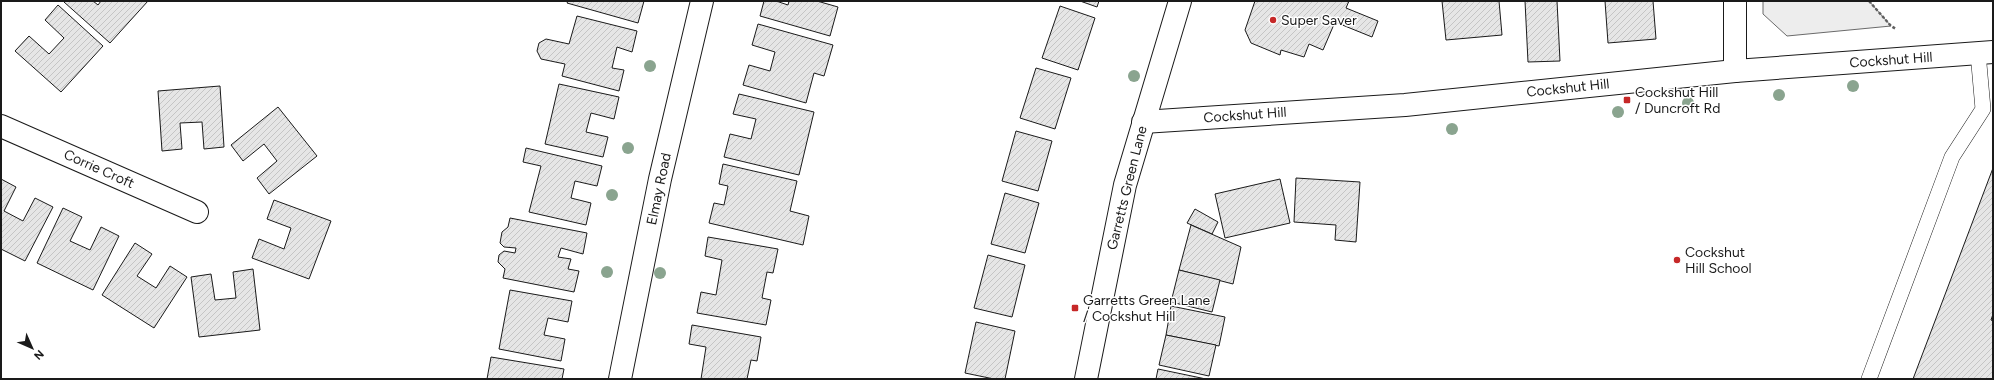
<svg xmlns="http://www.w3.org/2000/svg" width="1994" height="380" viewBox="0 0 1994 380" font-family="Figtree,sans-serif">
<defs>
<pattern id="building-hatch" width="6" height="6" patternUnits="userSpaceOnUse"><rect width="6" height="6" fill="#e6e6e6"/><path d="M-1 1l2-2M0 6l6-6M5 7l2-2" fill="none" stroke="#c5c5c5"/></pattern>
</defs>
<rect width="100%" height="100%" fill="#fff"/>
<polygon fill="#ededed" stroke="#6a6a6a" points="1763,1 1869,1 1891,26 1787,36 1763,14"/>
<g fill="url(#building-hatch)" stroke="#1a1a1a">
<polygon points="66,1 93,1 98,5 101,1 148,1 110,43 64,2"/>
<polygon points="568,1 644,1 638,23 567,3"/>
<polygon points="764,1 776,1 788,5 789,1 817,1 838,7 830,36 760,16"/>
<polygon points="1080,1 1099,1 1097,7"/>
<polygon points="1255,1 1349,1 1346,8 1378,21 1372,37 1335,22 1323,50 1309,44 1304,57 1281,50 1280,55 1251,43 1245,30"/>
<polygon points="1442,1 1499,1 1502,35 1446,40"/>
<polygon points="1525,1 1557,1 1560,61 1528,62"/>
<polygon points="1605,1 1653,1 1656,39 1608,43"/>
<polygon points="58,5 103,46 61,92 15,51 29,36 49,54 64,38 45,20"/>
<polygon points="1060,6 1095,18 1078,70 1042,58"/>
<polygon points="577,16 637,31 632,52 617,47 612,68 624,70 619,91 562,76 565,64 541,59 537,51 539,43 546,39 569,44"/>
<polygon points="758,24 833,45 824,76 814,73 806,103 743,85 749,65 770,71 775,52 752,45"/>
<polygon points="1036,68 1071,78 1055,129 1020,118"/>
<polygon points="559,84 619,97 614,119 591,113 586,132 608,137 603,157 545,144"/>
<polygon points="220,86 224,147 204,149 202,122 180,123 182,149 162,151 158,91"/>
<polygon points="739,94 814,112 799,175 724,157 730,134 751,139 756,119 733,114"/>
<polygon points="278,107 317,156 269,194 257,178 277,161 264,144 243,161 231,145"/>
<polygon points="1016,131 1052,141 1038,191 1002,181"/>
<polygon points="526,148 602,166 597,186 575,181 571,198 591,203 586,225 529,212 541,166 523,162"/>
<polygon points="723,164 797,181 790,211 809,216 803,245 709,223 714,203 724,205 728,186 719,184"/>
<polygon points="1993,168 1993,314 1991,320 1993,321 1993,379 1913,379"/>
<polygon points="1296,178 1360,182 1356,242 1335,240 1336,225 1294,222"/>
<polygon points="1,179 16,187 4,211 23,221 35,198 53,207 25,261 1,249"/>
<polygon points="1280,179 1290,223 1225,238 1215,194"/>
<polygon points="1005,193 1039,203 1025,253 991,244"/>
<polygon points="274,200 331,221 309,279 252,258 259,239 284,249 291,228 267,219"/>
<polygon points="63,208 82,217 70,241 90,250 101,227 119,236 93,290 37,263"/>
<polygon points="1195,209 1218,222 1212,234 1187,223"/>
<polygon points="510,218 587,233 583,254 561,248 558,257 571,259 568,269 579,271 574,292 503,278 505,269 498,262 499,255 504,251 515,253 516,248 504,247 500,243 502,232 508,227"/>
<polygon points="1191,225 1241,247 1233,284 1179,270"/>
<polygon points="708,237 778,249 773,273 767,272 762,298 771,300 766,325 697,313 701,292 716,295 722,260 705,256"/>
<polygon points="135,243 152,254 137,276 156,288 170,266 187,277 154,328 102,295"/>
<polygon points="988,255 1025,265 1012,317 974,308"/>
<polygon points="253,269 260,330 199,337 191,277 211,274 215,300 236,298 233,272"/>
<polygon points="1179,270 1220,280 1212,312 1171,302"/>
<polygon points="510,290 572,301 568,322 548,318 544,335 565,339 561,361 499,349"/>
<polygon points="1171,306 1225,317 1219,346 1166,335"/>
<polygon points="976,322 1015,331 1005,379 994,379 965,373"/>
<polygon points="692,325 761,337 757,361 751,360 747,379 701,379 706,347 689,344"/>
<polygon points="1166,335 1216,345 1209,376 1159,365"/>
<polygon points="491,357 564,369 562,379 487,379"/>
<polygon points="1158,369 1206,379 1156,379"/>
</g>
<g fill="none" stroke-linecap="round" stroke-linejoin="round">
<g stroke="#1a1a1a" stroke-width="16">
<polyline id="service" points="1869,379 1952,157 1983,109 1978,53"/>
</g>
<g stroke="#1a1a1a" stroke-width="24">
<g id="minor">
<polyline points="1735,71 1735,1"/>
<polyline points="1143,122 1405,105 1735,71 1993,52"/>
<polyline points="1,126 197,212"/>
<polyline points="620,379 660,179 702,1"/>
</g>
</g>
<g stroke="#1a1a1a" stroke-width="24">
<polyline id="tertiary" points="1086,379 1125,185 1180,1"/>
</g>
<polyline stroke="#5f5f5f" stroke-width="2.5" stroke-dasharray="3 2" stroke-linecap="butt" points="1869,1 1891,26 1896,29"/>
<use href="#service" stroke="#fff" stroke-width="15"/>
<use href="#minor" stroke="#fff" stroke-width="22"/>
<use href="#tertiary" stroke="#fff" stroke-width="22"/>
</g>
<g fill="#8aa48f">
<circle cx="650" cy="66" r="6"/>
<circle cx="1134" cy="76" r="6"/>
<circle cx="1853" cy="86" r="6"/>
<circle cx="1779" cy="95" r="6"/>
<circle cx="1688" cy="103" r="6"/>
<circle cx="1618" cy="112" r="6"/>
<circle cx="1452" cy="129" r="6"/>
<circle cx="628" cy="148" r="6"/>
<circle cx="612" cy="195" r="6"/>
<circle cx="607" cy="272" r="6"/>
<circle cx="660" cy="273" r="6"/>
</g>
<g fill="#c62828" stroke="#fff" stroke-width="1.5">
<circle cx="1273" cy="20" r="4"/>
<rect x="1623" y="96" width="8" height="8" rx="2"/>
<circle cx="1677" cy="260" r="4"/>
<rect x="1071" y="304" width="8" height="8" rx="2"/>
</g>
<g text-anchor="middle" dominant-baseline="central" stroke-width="3" stroke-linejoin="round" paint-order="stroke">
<g font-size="14" fill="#1a1a1a" stroke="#fff" text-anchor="start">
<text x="1281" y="20">Super Saver</text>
<text x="1635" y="92">Cockshut Hill<tspan x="1635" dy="16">/ Duncroft Rd</tspan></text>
<text x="1685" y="252">Cockshut<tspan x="1685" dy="16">Hill School</tspan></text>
<text x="1083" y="300">Garretts Green Lane<tspan x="1083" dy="16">/ Cockshut Hill</tspan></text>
</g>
<g font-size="14" fill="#1a1a1a" stroke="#fff">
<text transform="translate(1891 60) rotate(-4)">Cockshut Hill</text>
<text transform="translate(1568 88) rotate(-6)">Cockshut Hill</text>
<text transform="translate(1245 115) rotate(-4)">Cockshut Hill</text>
<text transform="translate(99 169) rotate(24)">Corrie Croft</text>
<text transform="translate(1127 188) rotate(-76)">Garretts Green Lane</text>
<text transform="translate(659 189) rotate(-78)">Elmay Road</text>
</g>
</g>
<rect width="1994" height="380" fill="none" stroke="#1a1a1a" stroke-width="4"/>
<g transform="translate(32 348) rotate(135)" stroke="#ffffff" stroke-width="3" paint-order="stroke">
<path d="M0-3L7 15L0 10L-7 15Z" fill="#1a1a1a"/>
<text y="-6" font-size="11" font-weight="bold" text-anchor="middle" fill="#1a1a1a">N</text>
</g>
</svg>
